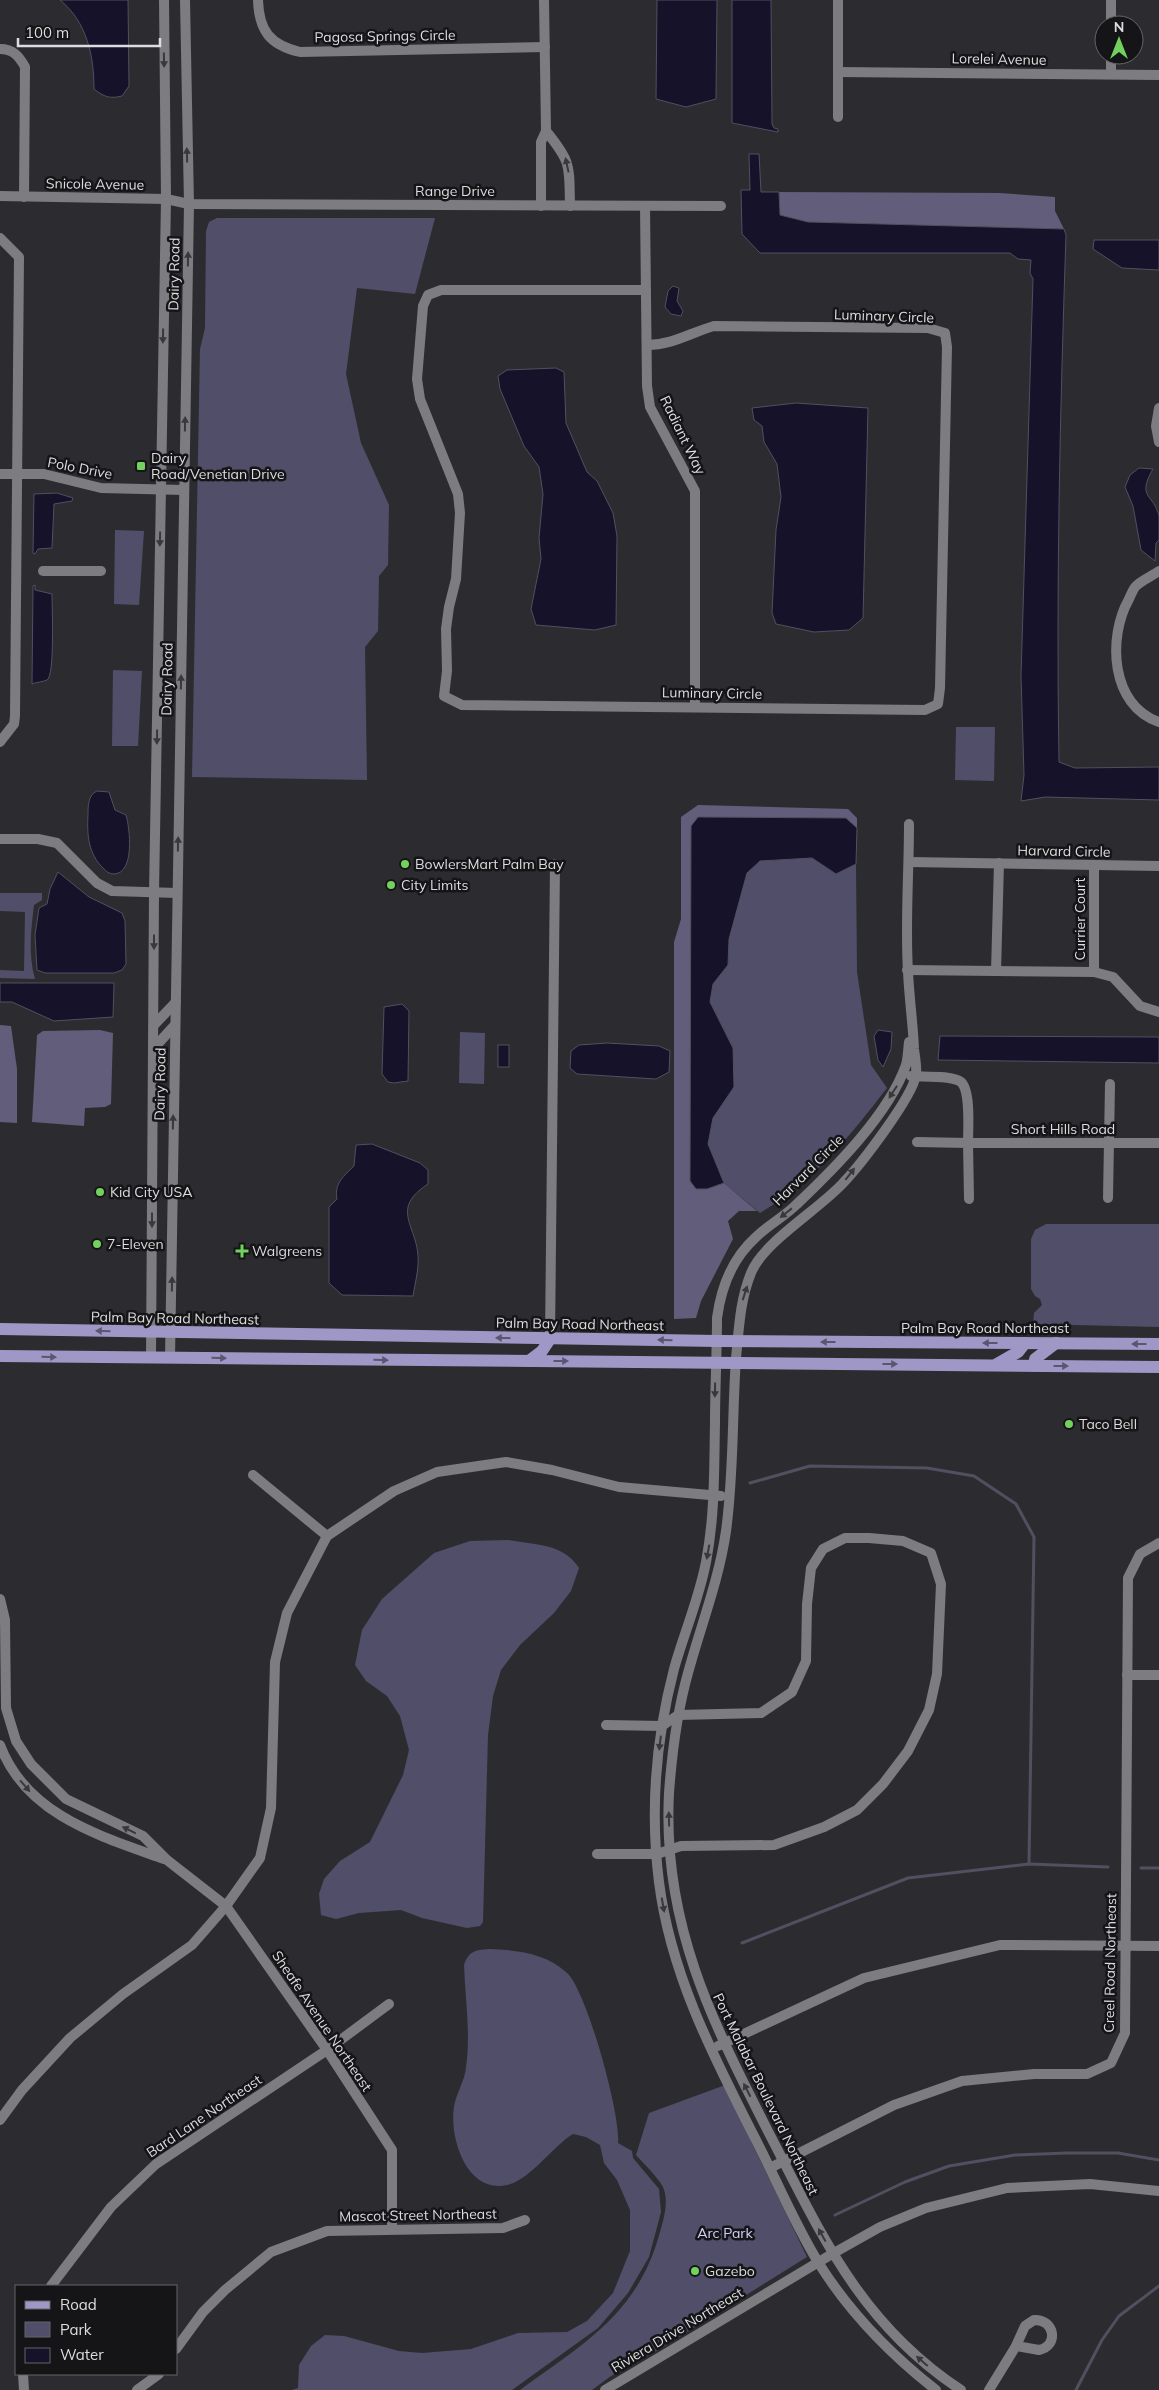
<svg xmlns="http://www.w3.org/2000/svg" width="1159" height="2390" viewBox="0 0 1159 2390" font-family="Mulish,sans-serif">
<rect width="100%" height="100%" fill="#2c2c30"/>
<g fill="#514e69">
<polygon points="217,218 435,218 415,294 357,288 346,374 361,443 389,505 388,565 379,576 378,631 365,647 367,780 192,777 200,349 205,328 206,231 209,222"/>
<polygon points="115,530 144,531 139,605 114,604"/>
<polygon points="113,670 142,671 138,746 112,746"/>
<polygon points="956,727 995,727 994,781 955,780"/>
<path d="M812,858L836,874L856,864L857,972L871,1065L887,1088C850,1136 813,1182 760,1213L724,1183L708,1144L713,1118L734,1086L732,1048L710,1003L713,984L728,965L729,939L747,873L760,861Z"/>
<path d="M0,893H42V900L34,905C31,930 28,954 35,979L0,978V970L24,971L25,912L0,911Z"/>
<polygon points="460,1032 485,1033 484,1084 459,1083"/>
<polygon points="1046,1224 1159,1224 1159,1327 1033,1324 1034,1313 1042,1305 1040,1299 1035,1296 1031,1289 1031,1239 1035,1230"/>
<path d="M508,1540C535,1545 563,1543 579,1568L571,1591L554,1613L520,1645L501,1670L493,1696L488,1735L483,1922L480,1926L467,1928L422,1918L401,1910L359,1913L336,1919L321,1915L319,1894L324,1879L340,1861L370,1842L403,1775L409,1750L400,1716L387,1696L366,1681L355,1665L362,1630L382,1599L434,1553L470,1541Z"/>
<path d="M489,1949C517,1950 546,1953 567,1973C587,1991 621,2116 618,2143L632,2151L633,2158L659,2189L661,2212L649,2257L628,2293L598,2328L512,2390H292L298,2388L299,2365L311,2346L325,2335L344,2336L399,2351L422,2353L471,2349L518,2333L567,2332L587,2321L613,2293L630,2251V2210L617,2180L604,2163L600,2145L586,2137L573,2134C552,2147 530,2180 507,2185C467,2194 449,2138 454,2107C456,2093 465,2081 466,2067C471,2033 465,1998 464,1965C469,1951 475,1950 489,1949Z"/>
<path d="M728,2084L750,2139L807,2257L658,2350L611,2376L592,2390H520C584,2343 638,2314 660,2232C664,2218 669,2201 663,2187C657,2176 644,2164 636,2155L649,2113Z"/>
</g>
<g fill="#615d7a">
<polygon points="779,192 999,193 1055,197 1055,211 1064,229 808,222 780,215"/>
<polygon points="698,805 848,809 857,818 857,828 845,818 699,817 696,1189 707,1189 724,1183 757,1211 739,1211 728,1221 733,1239 701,1301 696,1318 674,1319 674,942 681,919 681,817"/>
<polygon points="0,1025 11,1026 17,1069 17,1123 0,1122"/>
<polygon points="100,1030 113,1033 111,1104 105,1107 85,1108 84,1126 32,1122 37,1035 43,1031"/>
</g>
<g fill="#161229" stroke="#524f60">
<path d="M60,0H128L129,86L122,96C110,99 104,97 94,89C94,56 87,22 60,0Z"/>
<polygon points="657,0 717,0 716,99 686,107 656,99"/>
<polygon points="732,0 771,0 772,124 774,128 778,129 778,132 732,123"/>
<path d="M749,154H759L761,192H779L780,215L808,222L1064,229L1066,235C1060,410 1056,586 1059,762L1075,768L1159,767V800L1045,797L1021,801L1024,775L1021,676L1033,279L1030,273L1031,260L1018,259L1010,253H760L742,234L741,190H750Z"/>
<polygon points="1094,240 1159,240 1159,270 1122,268 1093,249"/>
<polygon points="673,286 679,288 677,301 683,311 681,316 671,314 665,307 668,291"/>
<polygon points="556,368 564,372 566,423 587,472 597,481 613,513 617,536 616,625 595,630 536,625 531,609 541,559 539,538 543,494 539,467 524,446 500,389 498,376 507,370"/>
<polygon points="796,403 868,408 863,618 849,630 814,632 776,624 772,613 776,530 781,497 777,464 764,442 762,426 754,420 752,408"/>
<path d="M1139,468L1153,469C1136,498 1154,494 1159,516C1159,523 1159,533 1159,540L1156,543L1155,561L1141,550L1133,506L1125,487L1130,475Z"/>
<polygon points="57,493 73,498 72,501 54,504 52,548 38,549 35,554 33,553 34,494"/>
<path d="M35,585V590L52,594C52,606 55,676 47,680C43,682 36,682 32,684L33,586Z"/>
<path d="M97,791L109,792L115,810L126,815C130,829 135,873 114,874C109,874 106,871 104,869C88,854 87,835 88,815C88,806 88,795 97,791Z"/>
<polygon points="698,817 846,818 857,828 856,864 836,874 812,858 760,861 747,873 729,939 728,965 713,984 710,1002 733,1048 734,1087 713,1118 708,1144 724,1183 707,1189 696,1189 690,1181 691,826"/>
<polygon points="58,872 89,897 122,913 125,921 126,964 122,970 114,973 45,973 37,970 35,935 39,908 47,904 50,889"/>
<polygon points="0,983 114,983 113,1017 54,1021 12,1002 0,1002"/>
<polygon points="402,1004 409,1011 408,1081 394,1083 388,1082 382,1074 384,1007"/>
<polygon points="878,1030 892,1032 891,1049 883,1067 878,1060 874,1036"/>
<polygon points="940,1036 1159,1037 1159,1063 938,1060"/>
<polygon points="607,1043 659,1046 670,1051 669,1072 656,1079 577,1074 570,1068 571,1051 579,1045"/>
<rect x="498" y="1045" width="11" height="22"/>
<path d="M372,1144L420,1163L428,1170V1184C390,1209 416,1224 418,1256C419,1269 415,1283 413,1296L342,1295L329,1283V1207L337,1199C334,1183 344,1176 354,1166L356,1145Z"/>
</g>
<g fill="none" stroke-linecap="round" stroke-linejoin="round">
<g stroke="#524f60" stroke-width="3">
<polyline points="750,1483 810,1466 927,1468 974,1476 1016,1504 1034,1537 1029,1864"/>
<polyline points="1141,1868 1159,1868"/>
<polyline points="742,1943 908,1878 1029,1864 1108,1867"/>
<polyline points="835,2215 905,2182 949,2166 1015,2155 1067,2153 1118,2153 1159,2160"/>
<polyline points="1076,2390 1102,2340 1119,2316 1159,2286"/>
</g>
<g stroke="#7c7c81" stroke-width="10">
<path d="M258,0C259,31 270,45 300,52L545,47"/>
<polyline points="838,0 838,117"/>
<polyline points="1111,25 1111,0"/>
<path d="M0,49C13,49 19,56 25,67L24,197"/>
<polyline points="838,72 1159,75"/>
<polyline points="1111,74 1111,55"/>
<path d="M546,131C572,163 569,165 570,206"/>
<polyline points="0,196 166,199 189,204 721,206"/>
<polyline points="541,206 541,142 546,131 544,0"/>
<polyline points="645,206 647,386 650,407 695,491 695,706"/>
<polyline points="0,238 19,257 15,716 14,724 0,742"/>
<path d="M646,290H441L428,295L423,306L417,379L420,399L458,494L460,513L456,579L449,607L446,629L447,671L444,696L462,705L925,710L938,704L940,688L947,347L945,333L928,328L714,326C690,333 672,345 647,345"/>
<polyline points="1159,408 1156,426 1159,442"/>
<polyline points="0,474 44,474 101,488 184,490"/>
<polyline points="43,571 101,571"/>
<path d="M1159,571C1152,576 1142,580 1136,586C1133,589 1131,595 1129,599C1107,638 1111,706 1159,722"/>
<path d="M909,824C909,873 905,923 908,971C909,997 913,1023 914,1049C915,1057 917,1067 916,1075C912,1098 861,1164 844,1182C820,1209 763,1242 751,1273C740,1300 739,1328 736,1358C732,1415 734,1473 726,1531C719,1580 701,1625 688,1673C677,1712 672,1752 669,1793C662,1925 713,2023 771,2137C823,2238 862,2325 961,2390"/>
<polyline points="0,839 38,839 57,843 97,883 112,891 177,893"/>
<polyline points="909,862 1159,866"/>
<polyline points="1094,865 1094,972"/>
<polyline points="907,970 1094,972 1113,977 1140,1006 1159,1012"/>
<polyline points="996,971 999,863"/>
<polyline points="154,1025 176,1002"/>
<path d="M909,1042C908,1050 908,1058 906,1065C889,1114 834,1169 797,1204C784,1217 768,1225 755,1238C732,1259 721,1288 717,1318C717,1353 715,1388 715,1423C714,1471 715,1515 706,1562C699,1599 684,1633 674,1669C656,1738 650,1811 659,1882C671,1978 717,2063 760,2148C779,2186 796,2226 818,2262C849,2312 890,2354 936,2390"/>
<polyline points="153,1049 175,1025"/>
<path d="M911,1076C923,1077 952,1075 961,1082C971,1091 968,1129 968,1143H1159"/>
<polyline points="917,1142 968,1143 969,1199"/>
<polyline points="1108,1198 1110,1084"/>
<polyline points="550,1339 555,864"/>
<polyline points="151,1358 154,893 166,199 164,0"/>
<polyline points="170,1358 189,204 185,0"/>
<polyline points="253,1475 327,1536"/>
<polyline points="0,1599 5,1620 6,1708 16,1741 31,1764 66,1799 143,1836 167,1860 226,1906 327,2050 392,2150 392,2228"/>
<polyline points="1127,1675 1159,1675"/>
<path d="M0,1745C26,1815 100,1836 164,1859"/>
<polyline points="597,1854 657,1854 681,1846 774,1845 824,1827 857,1810 883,1784 908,1751 929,1710 937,1674 941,1584 931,1553 903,1541 869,1538 845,1538 823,1549 811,1568 807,1604 806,1661 792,1692 761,1713 678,1715 662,1726 606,1725"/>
<polyline points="718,2046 864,1978 1000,1945 1159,1946"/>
<polyline points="0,2120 22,2090 70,2038 123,1994 192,1945 226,1906 260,1858 271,1808 275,1662 287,1613 327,1536 394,1491 437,1472 506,1462 552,1470 619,1487 721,1496"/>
<polyline points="770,2168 894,2105 962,2081 1034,2074 1087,2074 1111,2063 1125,2033 1128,1578 1140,1554 1159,1543"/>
<polyline points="51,2286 111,2207 156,2164 327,2050 389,2004"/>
<path d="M1034,2320C1055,2319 1059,2346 1039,2350L1016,2346L1025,2326Z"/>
<polyline points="176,2349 203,2312 225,2290 271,2252 327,2231 503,2228 525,2220"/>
<polyline points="23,2374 24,2390"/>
<polyline points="137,2390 159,2374"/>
<polyline points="605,2390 832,2254 880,2227 926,2208 1007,2188 1090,2184 1159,2191"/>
<polyline points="989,2390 1016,2346"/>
</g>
<g stroke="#9f98c7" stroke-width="12">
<polyline points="0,1329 717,1341 1159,1344"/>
<polyline points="0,1356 1159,1367"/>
<polyline points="529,1361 542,1351 550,1339"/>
<polyline points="997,1364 1018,1352 1025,1343"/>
<polyline points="1035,1366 1035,1359 1056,1343"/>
</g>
</g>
<defs><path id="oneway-solid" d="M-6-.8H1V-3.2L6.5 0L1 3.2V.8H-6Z" transform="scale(1.25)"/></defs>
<g fill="#39393c">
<use href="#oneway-solid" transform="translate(164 60) rotate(89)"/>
<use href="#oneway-solid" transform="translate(187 155) rotate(-91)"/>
<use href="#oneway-solid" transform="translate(567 165) rotate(-102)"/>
<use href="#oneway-solid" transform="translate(188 259) rotate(-89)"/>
<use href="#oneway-solid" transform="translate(163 336) rotate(91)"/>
<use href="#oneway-solid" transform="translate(185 424) rotate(-89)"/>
<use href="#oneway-solid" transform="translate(160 539) rotate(91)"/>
<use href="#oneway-solid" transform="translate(181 682) rotate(-89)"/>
<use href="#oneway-solid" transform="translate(157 737) rotate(91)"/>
<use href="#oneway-solid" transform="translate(178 844) rotate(-89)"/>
<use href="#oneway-solid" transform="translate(154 942) rotate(90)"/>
<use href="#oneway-solid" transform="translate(893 1092) rotate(123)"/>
<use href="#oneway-solid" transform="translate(173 1122) rotate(-89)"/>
<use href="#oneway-solid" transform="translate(850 1174) rotate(-52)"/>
<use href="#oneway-solid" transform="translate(786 1213) rotate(142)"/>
<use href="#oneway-solid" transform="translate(152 1220) rotate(90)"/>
<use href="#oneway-solid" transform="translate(172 1284) rotate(-89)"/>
<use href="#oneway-solid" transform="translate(745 1293) rotate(-72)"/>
<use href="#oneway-solid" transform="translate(715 1390) rotate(91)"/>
<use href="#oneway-solid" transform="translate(708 1552) rotate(100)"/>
<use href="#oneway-solid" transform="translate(660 1743) rotate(97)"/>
<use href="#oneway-solid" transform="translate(25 1786) rotate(49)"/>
<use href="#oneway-solid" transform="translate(669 1819) rotate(-91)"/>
<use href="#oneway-solid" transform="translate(129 1830) rotate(-154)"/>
<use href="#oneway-solid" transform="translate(663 1905) rotate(80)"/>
<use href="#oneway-solid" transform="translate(747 2090) rotate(-117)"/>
<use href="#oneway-solid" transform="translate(822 2235) rotate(-119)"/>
<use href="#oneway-solid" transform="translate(922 2361) rotate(-139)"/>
</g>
<g fill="#5a566f">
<use href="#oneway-solid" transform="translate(103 1331) rotate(-179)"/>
<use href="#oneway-solid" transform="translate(503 1338) rotate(-179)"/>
<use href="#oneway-solid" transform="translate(665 1340) rotate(-179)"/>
<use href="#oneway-solid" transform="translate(828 1342) rotate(-180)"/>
<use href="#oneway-solid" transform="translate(990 1343) rotate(-180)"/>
<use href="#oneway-solid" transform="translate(1139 1344) rotate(-180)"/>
<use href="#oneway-solid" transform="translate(49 1357) rotate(1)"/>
<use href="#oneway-solid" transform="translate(219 1358) rotate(1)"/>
<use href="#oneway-solid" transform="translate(381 1360) rotate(1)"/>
<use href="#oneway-solid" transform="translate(561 1361)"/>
<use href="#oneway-solid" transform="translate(890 1364)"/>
<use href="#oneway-solid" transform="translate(1061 1366)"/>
</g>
<g fill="#72d25d" stroke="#151517" stroke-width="2">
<rect x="136" y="461" width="10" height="10" rx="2.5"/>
<circle cx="405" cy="864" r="5"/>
<circle cx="391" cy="885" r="5"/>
<circle cx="100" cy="1192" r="5"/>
<circle cx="97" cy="1244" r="5"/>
<path d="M239.5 1243.5h5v5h5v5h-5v5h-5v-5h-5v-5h5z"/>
<circle cx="1069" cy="1424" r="5"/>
<circle cx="695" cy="2271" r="5"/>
</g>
<g text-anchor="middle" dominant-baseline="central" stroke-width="5" stroke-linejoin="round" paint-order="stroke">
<g font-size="14" fill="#dddcdf" stroke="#151517">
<text transform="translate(385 36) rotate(-1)">Pagosa Springs Circle</text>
<text transform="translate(999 59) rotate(1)">Lorelei Avenue</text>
<text transform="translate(95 184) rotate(1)">Snicole Avenue</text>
<text x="455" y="191">Range Drive</text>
<text transform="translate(174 274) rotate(-89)">Dairy Road</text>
<text transform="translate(884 316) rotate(2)">Luminary Circle</text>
<text transform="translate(683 435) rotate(64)">Radiant Way</text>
<text transform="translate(80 468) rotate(11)">Polo Drive</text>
<text transform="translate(167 679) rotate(-89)">Dairy Road</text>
<text transform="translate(712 693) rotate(1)">Luminary Circle</text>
<text transform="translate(1064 851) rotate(1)">Harvard Circle</text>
<text transform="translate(1080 919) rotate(-90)">Currier Court</text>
<text transform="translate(160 1084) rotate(-89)">Dairy Road</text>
<text x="1063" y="1129">Short Hills Road</text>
<text transform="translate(808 1170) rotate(-45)">Harvard Circle</text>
<text transform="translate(175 1318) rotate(1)">Palm Bay Road Northeast</text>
<text transform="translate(580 1324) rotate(1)">Palm Bay Road Northeast</text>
<text x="985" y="1328">Palm Bay Road Northeast</text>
<text transform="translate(1110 1963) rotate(-89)">Creel Road Northeast</text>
<text transform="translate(322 2021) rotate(56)">Sheafe Avenue Northeast</text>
<text transform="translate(766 2094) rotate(64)">Port Malabar Boulevard Northeast</text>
<text transform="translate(204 2116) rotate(-34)">Bard Lane Northeast</text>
<text transform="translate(418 2215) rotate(-1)">Mascot Street Northeast</text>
<text transform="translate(677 2330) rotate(-31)">Riviera Drive Northeast</text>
</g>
<g font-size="14" fill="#dddcdf" stroke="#151517" text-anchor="start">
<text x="151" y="458">Dairy<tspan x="151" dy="16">Road/Venetian Drive</tspan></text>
<text x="415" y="864">BowlersMart Palm Bay</text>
<text x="401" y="885">City Limits</text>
<text x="110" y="1192">Kid City USA</text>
<text x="107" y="1244">7-Eleven</text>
<text x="252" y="1251">Walgreens</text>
<text x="1079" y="1424">Taco Bell</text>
<text x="705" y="2271">Gazebo</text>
</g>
<g font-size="14" fill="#d4cffb" stroke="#151517">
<text x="725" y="2233">Arc Park</text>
</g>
</g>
<rect x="15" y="2285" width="162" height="90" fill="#151517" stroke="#656567"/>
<rect x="25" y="2301" width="25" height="8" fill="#9f98c7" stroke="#656567"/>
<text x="60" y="2310" font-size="15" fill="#dddcdf">Road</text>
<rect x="25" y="2322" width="25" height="15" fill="#514e69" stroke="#656567"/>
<text x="60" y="2335" font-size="15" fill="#dddcdf">Park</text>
<rect x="25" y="2348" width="25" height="15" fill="#161229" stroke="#656567"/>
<text x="60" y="2360" font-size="15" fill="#dddcdf">Water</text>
<g transform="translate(1119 40)"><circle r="24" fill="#151517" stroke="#656567"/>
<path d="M0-4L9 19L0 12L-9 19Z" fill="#72d25d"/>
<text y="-8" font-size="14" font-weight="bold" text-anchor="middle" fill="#dddcdf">N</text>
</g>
<path d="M18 38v8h142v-8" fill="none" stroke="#dddcdf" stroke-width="2.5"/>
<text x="25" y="38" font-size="15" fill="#dddcdf" stroke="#151517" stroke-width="4" paint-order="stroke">100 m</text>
</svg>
